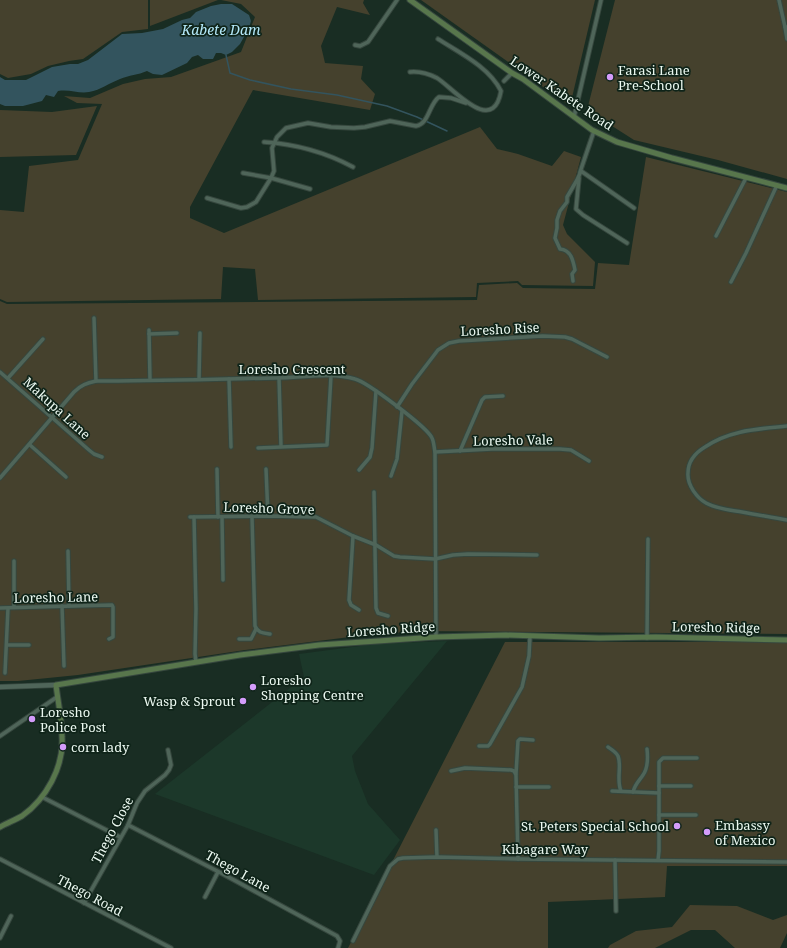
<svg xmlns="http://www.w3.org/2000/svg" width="787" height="948" viewBox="0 0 787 948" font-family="'Noto Serif',serif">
<rect width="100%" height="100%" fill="#192d23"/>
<polygon fill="#1c382a" points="447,641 352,756 355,771 368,804 400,840 374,875 155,794 304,677 299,654 375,644"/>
<g fill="#45412d">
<polygon points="0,0 148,0 148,29 122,32 83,59 69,61 48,66 31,74 8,78 0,74"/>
<polygon points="150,0 218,0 150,26"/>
<polygon points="221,0 364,0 363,3 370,15 337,7 321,46 325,63 363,66 361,79 375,94 370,110 253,90 190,207 190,218 224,233 480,127 497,149 518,154 552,166 564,151 581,157 563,225 567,234 595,262 593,286 522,285 518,281 477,283 476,297 258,300 255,269 223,267 221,299 7,302 0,299 0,210 24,212 29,166 78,160 102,104 77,103 64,96 90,98 123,84 145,79 171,77 241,52 255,17 241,4"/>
<polygon points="421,0 595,0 570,106"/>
<polygon points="615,0 787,0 787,179 718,160 634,140 587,110"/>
<polygon points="97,106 76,155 0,157 0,110 52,112"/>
<polygon points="646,157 787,192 787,634 417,631 350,637 245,650 78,675 18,681 0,681 0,301 7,304 477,300 479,285 517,283 523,288 595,289 598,263 629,265"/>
<polygon points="505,642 787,642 787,866 667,866 665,897 548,902 548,948 348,948"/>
<polygon points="690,905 737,906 773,920 787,915 787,933 780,948 735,948 715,930 691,930 655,948 608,948 610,945 636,931 672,927"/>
</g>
<path fill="#33545e" d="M221,4H232L249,15L251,21L249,28L240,44L232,52L226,55L221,53H216L213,59H203L198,55L192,57L187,63L162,75L153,74L147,71C138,75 129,75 120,79C109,83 101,90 89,92C79,94 70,89 58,91L54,97L46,95L42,101L23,106H5L0,104V77L5,80H26L52,67L70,64H78L88,60L122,34L142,33L163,29L182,20L190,18L196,12L211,6Z"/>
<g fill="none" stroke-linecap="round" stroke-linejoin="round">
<polyline stroke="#33545e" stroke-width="1.5" points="226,55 230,73 250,80 291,89 337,95 387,106 417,117 447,131"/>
<g stroke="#36473e" stroke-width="5.5">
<g id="minor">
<polyline points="779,0 785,27 787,27"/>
<polyline points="785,27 787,39"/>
<polyline points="355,45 360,46 368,42 397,0"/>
<path d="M410,72C419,71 429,74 437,78C452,87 493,137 501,91C489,67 460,53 438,39"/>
<polyline points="504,81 512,73"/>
<polyline points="574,117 601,0"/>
<path d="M264,142C295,144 325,152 353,167"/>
<polyline points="580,172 594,131"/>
<polyline points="243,173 271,178 310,189"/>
<polyline points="579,178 576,209 583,215 627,243"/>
<path d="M207,198L241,208L247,207L256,202L271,178L274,171L272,148L277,137L286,128L308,123L331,127L354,128L365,127L390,121L416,126C429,124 429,104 439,97L451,98L466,103"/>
<polyline points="716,236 746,178"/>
<path d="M573,281L572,274L575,270C573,260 571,250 560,249L555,238L557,228V220L560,211L567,202V197L577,180L581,171L634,208"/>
<polyline points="731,282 746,253 777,185"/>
<polyline points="94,318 96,381"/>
<polyline points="149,330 150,380"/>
<polyline points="149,334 177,333"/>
<polyline points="0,372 89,450 94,454 102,457"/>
<polyline points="8,378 43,339"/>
<polyline points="279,378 281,446"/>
<polyline points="199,379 200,333"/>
<polyline points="229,379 231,447"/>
<polyline points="397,407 412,384 438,350 449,343 459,341 543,336 565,337 572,339 607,357"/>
<path d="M787,426C758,429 730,430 705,447C695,453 688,461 688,473C687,485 697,498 706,503C717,509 730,510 742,512C757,515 772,517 787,520"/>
<polyline points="30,445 66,477"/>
<polyline points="258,448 327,445 331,376"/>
<polyline points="460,451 482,400 485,397 503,396"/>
<polyline points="435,452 492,449 560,449 571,450 589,461"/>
<polyline points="217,469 218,517"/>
<polyline points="266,469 268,516"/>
<polyline points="359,470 370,457 372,448 376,391"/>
<polyline points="391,476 397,459 402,411"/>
<path d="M0,478L74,392C81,385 87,383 96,381C156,381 216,379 276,378C302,378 330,372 355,379C367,382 427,427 432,438C434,442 434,448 435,452L436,637"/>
<polyline points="374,492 376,608 378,613 388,616"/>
<polyline points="190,517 269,516 316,517 353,536 376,545 394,556 400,557 435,559 453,555 468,554 537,555"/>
<polyline points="194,517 196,609 195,654 196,662"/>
<polyline points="222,517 223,580"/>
<path d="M252,517L255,626C258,633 263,633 270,634"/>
<polyline points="353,536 349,600 351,605 359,610"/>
<polyline points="68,551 69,606"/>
<polyline points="14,561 14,607"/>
<polyline points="62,606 64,666"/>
<polyline points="0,608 112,605 113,607 113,637 109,639"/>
<polyline points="647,638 648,539"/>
<polyline points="239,639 251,639 256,629"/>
<polyline points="7,645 29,645"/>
<polyline points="5,673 8,608"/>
<polyline points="0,736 57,697"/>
<polyline points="479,746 488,746 490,744 522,687 529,656 530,636"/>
<path d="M608,747C611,749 616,752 618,756C622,766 616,780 621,791"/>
<polyline points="451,771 465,768 511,770 514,771 516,775 518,859"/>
<polyline points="516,774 518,741 520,739 533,740"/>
<polyline points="659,786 691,786"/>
<polyline points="516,787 549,787"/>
<polyline points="612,791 659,793"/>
<path d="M633,792C635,784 639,781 643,775C648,768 648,758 647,749"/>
<polyline points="42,797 120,837"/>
<polyline points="659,815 696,815"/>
<polyline points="128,825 221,873 337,936 340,941 338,948"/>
<polyline points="436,830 437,857"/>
<polyline points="0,859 171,948"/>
<polyline points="615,860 616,911"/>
<polyline points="658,860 659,851 659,762 663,758 697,758"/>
<polyline points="205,897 218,872"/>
<polyline points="84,903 128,825 137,803 145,791 165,775 169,770 171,765 168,750"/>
<polyline points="0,938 11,916"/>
<polyline points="353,941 390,866 398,859 403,858 437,857 518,859 787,862"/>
</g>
</g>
<g stroke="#36473e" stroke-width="6">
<polyline id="tertiary" points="0,687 56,685"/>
</g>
<g stroke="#36473e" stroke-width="7">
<g id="secondary">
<polyline points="410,0 512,73 523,79 592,130 617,142 672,158 787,188"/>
<path d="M0,827C7,823 15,820 22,816C46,799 64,767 62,737C62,720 58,702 56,685L240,655L319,645L436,637L506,635L599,638L656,637L787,640"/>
</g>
</g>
<use href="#minor" stroke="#4f6559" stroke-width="3.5"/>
<use href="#tertiary" stroke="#4f6559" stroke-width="4.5"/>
<use href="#secondary" stroke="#58764c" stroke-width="5"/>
</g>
<g fill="#d49cfb" stroke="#0f2419" stroke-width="1.5">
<circle cx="610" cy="77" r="4"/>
<circle cx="253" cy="687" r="4"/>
<circle cx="243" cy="701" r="4"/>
<circle cx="32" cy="719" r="4"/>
<circle cx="63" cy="747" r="4"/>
<circle cx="677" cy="826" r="4"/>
<circle cx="707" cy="832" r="4"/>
</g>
<g text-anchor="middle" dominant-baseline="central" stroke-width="3.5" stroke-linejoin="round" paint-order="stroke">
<g font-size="13" fill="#ecf9f1" stroke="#0f2419" text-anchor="start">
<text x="618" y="70">Farasi Lane<tspan x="618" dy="15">Pre-School</tspan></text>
<text x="261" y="680">Loresho<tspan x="261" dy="15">Shopping Centre</tspan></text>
<text x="235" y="701" text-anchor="end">Wasp &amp; Sprout</text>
<text x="40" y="712">Loresho<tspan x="40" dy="15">Police Post</tspan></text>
<text x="71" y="747">corn lady</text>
<text x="715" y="825">Embassy<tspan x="715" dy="15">of Mexico</tspan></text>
<text x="669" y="826" text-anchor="end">St. Peters Special School</text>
</g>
<g font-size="13" fill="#ecf9f1" stroke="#0f2419">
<text transform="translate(562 93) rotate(34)">Lower Kabete Road</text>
<text transform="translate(500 329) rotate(-3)">Loresho Rise</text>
<text x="292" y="369">Loresho Crescent</text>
<text transform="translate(57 408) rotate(42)">Makupa Lane</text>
<text transform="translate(513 440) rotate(-1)">Loresho Vale</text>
<text transform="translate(269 508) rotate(2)">Loresho Grove</text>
<text transform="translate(56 597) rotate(-1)">Loresho Lane</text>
<text transform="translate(716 627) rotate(1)">Loresho Ridge</text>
<text transform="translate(391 629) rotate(-4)">Loresho Ridge</text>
<text transform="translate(112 830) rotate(-62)">Thego Close</text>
<text x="545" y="849">Kibagare Way</text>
<text transform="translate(238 871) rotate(29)">Thego Lane</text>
<text transform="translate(90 895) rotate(28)">Thego Road</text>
</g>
<g font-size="14" font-style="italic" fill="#b4e8f9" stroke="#0f2419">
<text x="221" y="29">Kabete Dam</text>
</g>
</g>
</svg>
